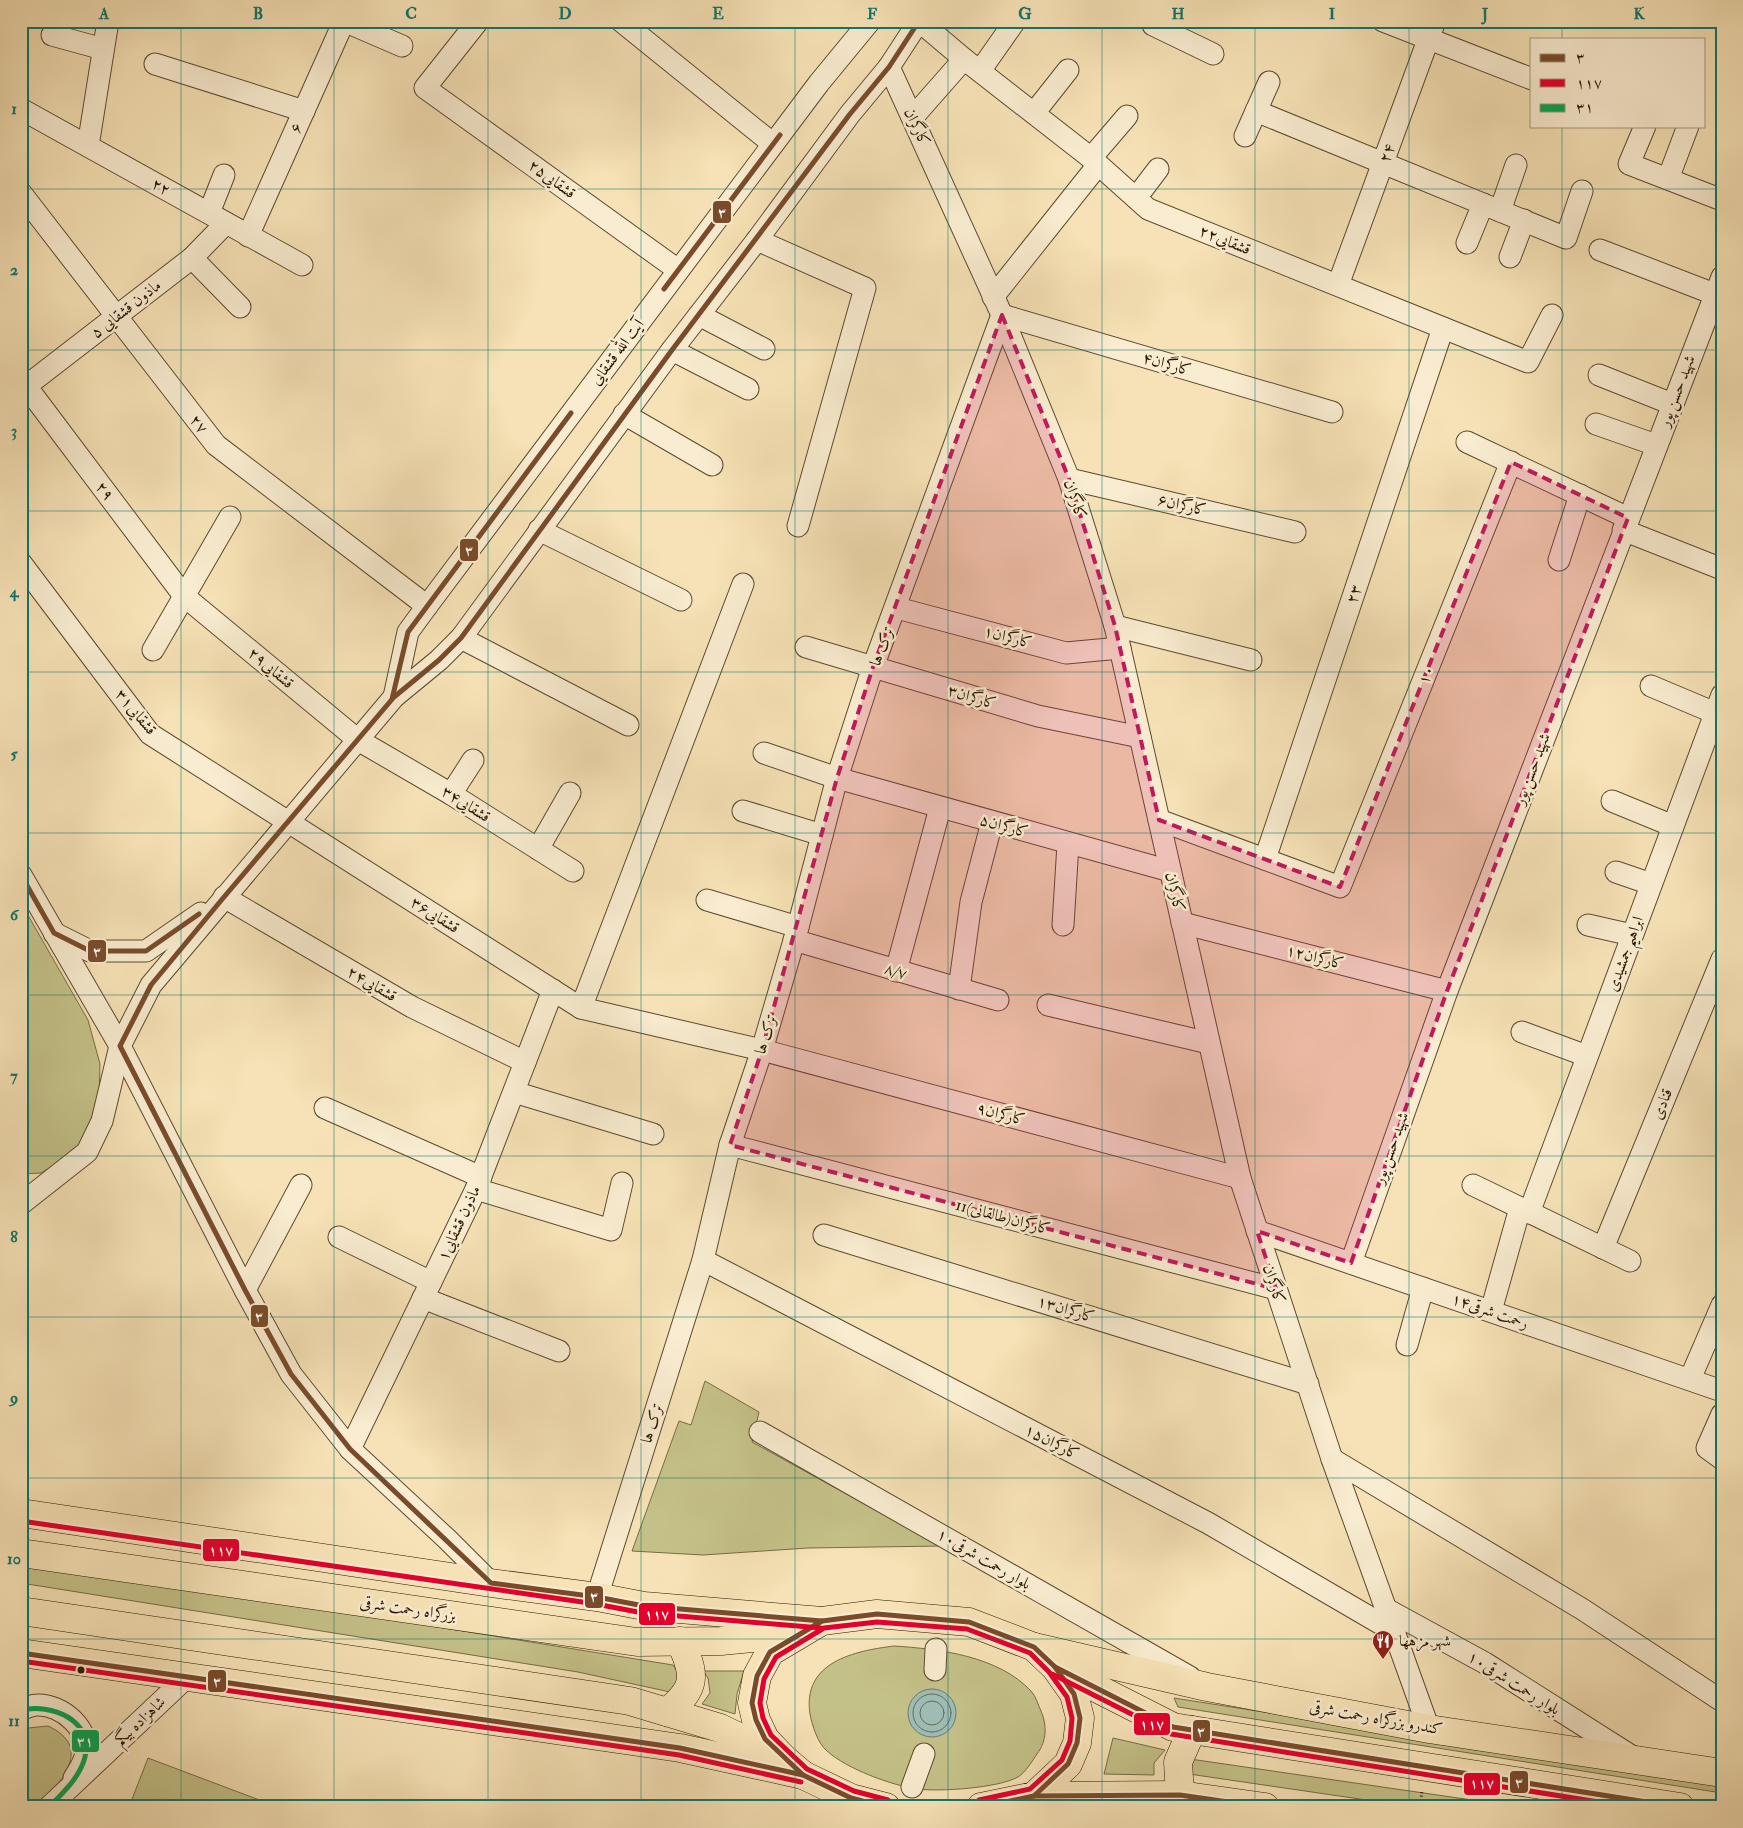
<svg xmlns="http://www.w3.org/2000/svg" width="1743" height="1828" viewBox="0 0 1743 1828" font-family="'IM FELL Double Pica',Amiri,serif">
<rect width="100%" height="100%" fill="#f6e2b6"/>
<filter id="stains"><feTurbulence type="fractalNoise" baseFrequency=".004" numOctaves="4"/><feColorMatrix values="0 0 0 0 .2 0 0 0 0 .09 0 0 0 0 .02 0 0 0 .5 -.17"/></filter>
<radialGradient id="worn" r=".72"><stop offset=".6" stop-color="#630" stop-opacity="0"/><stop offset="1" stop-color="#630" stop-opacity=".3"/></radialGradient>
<g fill="#c4c188" stroke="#776c44">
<polygon points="21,903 88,1020 100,1064 99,1097 89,1132 73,1154 41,1173 22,1174 21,1116 25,1108 27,1050 21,1028"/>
<polygon points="705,1381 759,1412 752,1442 941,1546 808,1548 703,1555 632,1551 679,1421 691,1425"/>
<polygon points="21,1562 122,1576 673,1665 679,1674 679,1683 670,1692 578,1672 21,1583"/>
<path d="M894,1646C940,1649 998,1656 1031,1691C1036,1696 1038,1705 1041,1711C1047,1725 1047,1741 1037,1754C1033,1760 1025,1773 1018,1777C998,1788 940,1792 917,1789C891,1785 847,1769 827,1751C818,1744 812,1725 810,1714C802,1662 854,1651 894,1646Z"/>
<polygon points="703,1671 744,1671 737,1694 735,1714 702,1704 710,1693 708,1678"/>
<polygon points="1174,1698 1722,1784 1722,1793 1178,1707"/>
<path d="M48,1726C94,1747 61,1782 39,1807H21V1734L28,1728Z"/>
<polygon points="1113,1738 1165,1750 1154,1763 1154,1775 1104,1774"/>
<polygon points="148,1758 278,1807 129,1807"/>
<polygon points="1190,1759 1520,1807 1414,1807 1189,1774"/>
</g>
<circle fill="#9ebdb5" stroke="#707b6d" cx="932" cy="1713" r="24"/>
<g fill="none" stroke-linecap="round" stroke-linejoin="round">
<g stroke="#646a5a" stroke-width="1">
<circle cx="932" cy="1713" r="19"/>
<circle cx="932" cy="1713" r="12"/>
</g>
<g stroke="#5d4a2e" stroke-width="23">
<g id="minor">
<polyline points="344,21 402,46"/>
<polyline points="478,21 425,88 678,270"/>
<polyline points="621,21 773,144"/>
<polyline points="919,21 964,59 1091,158 1148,209 1528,362 1552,315"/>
<polyline points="1155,21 1153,25 1213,54"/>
<polyline points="1383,21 1532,79"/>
<polyline points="52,35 103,49"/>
<polyline points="155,64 304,111"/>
<polyline points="889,67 1002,315 1069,479 1115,626 1240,1178 1332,1459 1429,1729"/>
<polyline points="980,71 1015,21"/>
<polyline points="21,109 302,265"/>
<polyline points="1256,111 1566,238 1582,191"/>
<polyline points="1034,113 1068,70"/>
<polyline points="913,117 964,59"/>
<polyline points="1645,126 1629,164 1722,200"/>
<polyline points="1245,136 1269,82"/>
<polyline points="88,146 108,21"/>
<polyline points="1091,158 1127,116"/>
<polyline points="1668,179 1688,126"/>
<polyline points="21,193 216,445 427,606"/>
<polyline points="1136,198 1158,169"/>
<polyline points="1500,211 1516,165"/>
<polyline points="209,213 224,175"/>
<polyline points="248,236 344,21"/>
<polyline points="757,240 865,288 798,526"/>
<polyline points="1467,243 1483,204"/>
<polyline points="1600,250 1722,297"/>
<polyline points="1510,257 1524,220"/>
<polyline points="192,258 240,307"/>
<polyline points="1338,285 1435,21"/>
<polyline points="993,297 1098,165"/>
<polyline points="699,315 764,349"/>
<polyline points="672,350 748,389"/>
<polyline points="1599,375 1672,404"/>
<polyline points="26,386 184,596 358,740 451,794 573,871"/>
<polyline points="21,390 192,258 226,223"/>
<polyline points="624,414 712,465"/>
<polyline points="1596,424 1656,445"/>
<polyline points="1467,442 1628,518"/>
<polyline points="1069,479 1295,532"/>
<polyline points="539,530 681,600"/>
<polyline points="1623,530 1722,569"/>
<polyline points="1559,560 1580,495"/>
<polyline points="21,563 150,734 581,1008 762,1050 1240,1178"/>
<polyline points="897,608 1066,653 1120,648"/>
<polyline points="1115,626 1251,660"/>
<polyline points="461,638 628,725"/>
<polyline points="806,647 1038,716 1140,737"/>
<polyline points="153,650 230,517"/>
<polyline points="1651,686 1715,713"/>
<polyline points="394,697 408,632 427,606 819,83 870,21"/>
<polyline points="764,753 837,778 1170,871"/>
<polyline points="451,794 473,760"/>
<polyline points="1612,801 1673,826"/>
<polyline points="743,811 822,835"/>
<polyline points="1159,820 1340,887 1511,462"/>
<polyline points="538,849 570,793"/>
<polyline points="1265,859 1443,328"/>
<polyline points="1616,872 1651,884"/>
<polyline points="21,875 120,1046 245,1290 291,1374 350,1449 447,1539 491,1583"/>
<polyline points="224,897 412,1007 525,1062"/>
<polyline points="707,900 798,927"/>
<polyline points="1182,923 1447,991"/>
<polyline points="1063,925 1068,844"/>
<polyline points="1588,925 1632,935"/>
<polyline points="54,933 90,951 146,951 201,913"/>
<polyline points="794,940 998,1000"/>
<polyline points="896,971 940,808"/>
<polyline points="959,989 971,902 992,822"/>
<polyline points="1048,1005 1209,1043"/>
<polyline points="581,1008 743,584"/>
<polyline points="1522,1032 1587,1056"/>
<polyline points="514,1092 653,1134"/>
<polyline points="325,1108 481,1177"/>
<polyline points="730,1145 1276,1289"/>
<polyline points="1473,1185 1630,1261"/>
<polyline points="476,1189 611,1230 622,1183"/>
<polyline points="21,1204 87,1152 102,1121 120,1046 151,985 394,697 439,660 461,638 672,350 757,240 850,114 889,67 919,21"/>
<polyline points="1529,1213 1722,695"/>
<polyline points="1257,1231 1722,1391"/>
<polyline points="824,1235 1308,1384"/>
<polyline points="339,1237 431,1282"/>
<polyline points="1603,1248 1722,959"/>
<polyline points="703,1260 1208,1523 1395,1632"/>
<polyline points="1351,1263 1447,991 1722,277"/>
<polyline points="245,1290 301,1185"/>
<polyline points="423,1298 559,1351"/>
<polyline points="1491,1311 1520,1208"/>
<polyline points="1407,1345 1423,1288"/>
<polyline points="1690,1379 1722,1305"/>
<polyline points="1722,1414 1707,1448 1722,1459"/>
<polyline points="760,1432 1190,1677"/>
<polyline points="350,1449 476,1189 553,990"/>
<polyline points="1332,1459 1582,1609 1722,1701"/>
<polyline points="597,1597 703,1260 730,1145 762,1050 798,927 837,778 873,667 1002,315 1332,412"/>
<polyline points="1388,1610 1485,1663 1633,1757"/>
<polyline points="935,1670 936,1649"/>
<path d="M22,1709C26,1708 32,1705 37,1705C62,1704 92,1730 85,1757C83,1764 78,1772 74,1778"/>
<polyline points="912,1787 924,1754"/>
<polyline points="49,1807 187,1677"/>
</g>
</g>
<g stroke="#2a1800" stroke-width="29">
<g id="major">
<polyline points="21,1513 491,1583 597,1597 644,1606 822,1621"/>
<polyline points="1034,1647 1207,1687 1429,1729 1722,1773"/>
<polyline points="21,1653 680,1748 803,1775"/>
</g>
</g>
<g stroke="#2a1800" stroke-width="29">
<g id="highway">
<polyline points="21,1553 637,1642 721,1641 797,1634"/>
<polyline points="21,1611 630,1701 720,1728 783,1758"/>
<polyline points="1057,1668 1173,1727 1680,1807"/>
<path d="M667,1712C697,1688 696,1675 680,1641"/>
<polyline points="1180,1795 1178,1762 1192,1730"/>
<polyline points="1034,1796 1180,1795 1265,1807"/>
<polyline points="886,1807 851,1798 803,1775 783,1758 765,1739 756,1720 752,1703 757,1676 770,1652 822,1621 877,1614 969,1622 1034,1647 1055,1667 1074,1694 1080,1718 1077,1743 1068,1764 1034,1796 981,1807"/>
</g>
</g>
<polyline stroke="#2a1800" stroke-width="3" stroke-dasharray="1 2.5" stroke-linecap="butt" points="1420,1807 1422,1790"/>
<use href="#minor" stroke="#f9ecd0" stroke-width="21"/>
<use href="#major" stroke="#f6e2b6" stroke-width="28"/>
<use href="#highway" stroke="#f6e2b6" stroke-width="28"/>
<g stroke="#f9ecd0" stroke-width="9">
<g id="bus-1">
<polyline points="664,289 780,135"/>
<polyline points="392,699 408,632 571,413"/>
<polyline points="21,875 54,933 90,951 146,951 199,914"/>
<polyline points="822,1621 644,1606 597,1597 491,1583 350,1449 291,1374 245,1290 120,1046 151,985 224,897 394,697 439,660 461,638 672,350 850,114 889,67 919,21"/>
<polyline points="21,1653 680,1748 803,1775"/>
<polyline points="1055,1667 1173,1727 1678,1807"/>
<polyline points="1034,1796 1180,1795 1263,1807"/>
<polyline points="885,1807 851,1798 803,1775 765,1739 756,1720 752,1703 757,1676 770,1652 822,1621 877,1614 969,1622 1034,1647 1055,1667 1074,1694 1080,1718 1077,1743 1068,1764 1034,1796 982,1807"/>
</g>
</g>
<g stroke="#f9ecd0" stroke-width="9">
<g id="bus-2">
<polyline points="21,1521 596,1604 643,1613 821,1628"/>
<polyline points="21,1661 679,1755 801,1782"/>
<polyline points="1052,1674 1171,1734 1630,1807"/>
<polyline points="888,1800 854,1791 807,1769 771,1735 763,1718 760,1703 764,1679 776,1657 824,1628 877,1622 967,1629 1030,1653 1049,1672 1067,1697 1072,1718 1070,1741 1062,1760 1030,1789 979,1800"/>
<polyline points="1034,1803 1179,1803 1210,1807"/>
</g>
</g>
<g stroke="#f9ecd0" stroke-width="9">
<path id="bus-3" d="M21,1710C51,1703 94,1720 85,1757C80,1777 63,1793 49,1807"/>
</g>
<use href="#bus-1" stroke="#7a4b2a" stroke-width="5"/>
<use href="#bus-2" stroke="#e4002b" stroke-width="5"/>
<use href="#bus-3" stroke="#00a651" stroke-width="5"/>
</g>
<path fill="#c2185b" fill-opacity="0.2" stroke="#c2185b" stroke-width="4" stroke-dasharray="10 6" stroke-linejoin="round" d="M1002,315L1069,479L1115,626L1159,820L1340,887L1511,462L1628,518L1447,991L1351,1263L1257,1231L1276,1289L730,1145L762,1050L837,778L873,667Z"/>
<path fill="none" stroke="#0f766e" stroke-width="1" stroke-opacity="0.55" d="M181,21V1807M334,21V1807M488,21V1807M641,21V1807M795,21V1807M948,21V1807M1102,21V1807M1255,21V1807M1409,21V1807M1562,21V39M1562,126V1807M21,189H1722M21,350H1722M21,511H1722M21,672H1722M21,833H1722M21,995H1722M21,1156H1722M21,1317H1722M21,1478H1722M21,1639H1722"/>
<defs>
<g id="restaurant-pin" transform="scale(1.125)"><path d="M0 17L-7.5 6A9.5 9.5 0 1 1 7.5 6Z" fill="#8f2418" stroke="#f9ecd0"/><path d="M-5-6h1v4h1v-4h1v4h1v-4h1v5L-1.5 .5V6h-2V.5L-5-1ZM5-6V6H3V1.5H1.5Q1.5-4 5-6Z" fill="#fff"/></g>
</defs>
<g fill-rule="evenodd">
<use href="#restaurant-pin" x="1383" y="1641"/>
</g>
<circle fill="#2a1800" stroke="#f9ecd0" stroke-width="2" cx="81" cy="1670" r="4.5"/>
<g text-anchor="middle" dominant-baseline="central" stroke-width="5" stroke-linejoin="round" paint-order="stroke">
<g font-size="16" fill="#2a1800" stroke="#f9ecd0">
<text transform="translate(917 127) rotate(65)">کارگران</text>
<text transform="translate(296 128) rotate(-66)">۶</text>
<text transform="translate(1387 153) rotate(-70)">۲۴</text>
<text transform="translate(552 179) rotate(36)">قشقایی۲۵</text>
<text transform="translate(161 187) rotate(29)">۲۲</text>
<text transform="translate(1225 240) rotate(22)">۲۲قشقایی</text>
<text transform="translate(126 309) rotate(-38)">ماذون قشقایی ۵</text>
<text transform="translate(617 352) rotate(-53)">آیت الله قشقایی</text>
<text transform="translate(1167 364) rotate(16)">کارگران۴</text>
<text transform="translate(1677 391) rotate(-69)">شهید حسن پور</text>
<text transform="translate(199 424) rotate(52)">۲۷</text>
<text transform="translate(105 491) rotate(53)">۲۹</text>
<text transform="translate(1075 499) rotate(72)">کارگران</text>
<text transform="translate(1182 505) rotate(13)">۶کارگران</text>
<text transform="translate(1354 594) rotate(-72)">۲۳</text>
<text transform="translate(1008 637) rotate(15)">۱کارگران</text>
<text transform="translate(882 646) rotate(-69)">ترک ها</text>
<text transform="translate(271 668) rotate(40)">قشقایی۲۹</text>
<text transform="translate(1426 675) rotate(-68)">۱۰</text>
<text transform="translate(972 697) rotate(17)">کارگران۳</text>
<text transform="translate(136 712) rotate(50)">۳۱قشقایی</text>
<text transform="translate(1532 769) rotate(-69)">شهید حسن پور</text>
<text transform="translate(466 804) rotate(32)">قشقایی۳۴</text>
<text transform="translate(1004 826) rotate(16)">کارگران۵</text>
<text transform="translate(1175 892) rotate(77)">کارگران</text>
<text transform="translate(435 915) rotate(32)">قشقایی۳۶</text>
<text transform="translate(1625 954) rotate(-70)">ابراهیم جمشیدی</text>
<text transform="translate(1315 957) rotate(14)">۱۲کارگران</text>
<text transform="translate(896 971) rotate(17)">۸/۷</text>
<text transform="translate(372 984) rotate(30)">قشقایی۲۴</text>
<text transform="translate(766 1034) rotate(-73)">ترک ها</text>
<text transform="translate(1662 1104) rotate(-68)">قنادی</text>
<text transform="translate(1001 1114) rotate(15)">کارگران۹</text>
<text transform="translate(1391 1148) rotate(-70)">شهید حسن پور</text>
<text transform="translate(1003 1217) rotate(15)">11کارگران(طالقانی)</text>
<text transform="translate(459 1223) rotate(-65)">ماذون قشقایی۱</text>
<text transform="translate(1274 1284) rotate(72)">کارگران</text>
<text transform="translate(1066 1309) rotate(17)">کارگران۱۳</text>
<text transform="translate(1490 1311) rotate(19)">۱۴رحمت شرقی</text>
<text transform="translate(652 1423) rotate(-73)">ترک ها</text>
<text transform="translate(1052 1442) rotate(27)">۱۵کارگران</text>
<text transform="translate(984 1559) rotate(30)">۱۰بلوار رحمت شرقی</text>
<text transform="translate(408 1609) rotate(8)">بزرگراه رحمت شرقی</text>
<text transform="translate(1514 1683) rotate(32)">بلوار رحمت شرقی۱۰</text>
<text transform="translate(1376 1718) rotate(10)">کندرو بزرگراه رحمت شرقی</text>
<text transform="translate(140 1721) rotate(-43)">شاهزاده بیگم</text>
</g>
<g font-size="16" fill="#2a1800" stroke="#f9ecd0" text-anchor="start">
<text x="1399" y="1641">شهر مزهها</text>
</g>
</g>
<g stroke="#f9ecd0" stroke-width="2">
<rect x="712" y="200" width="20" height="24" rx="5" fill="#7a4b2a"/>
<rect x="459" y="538" width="20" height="24" rx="5" fill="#7a4b2a"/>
<rect x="87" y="939" width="20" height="24" rx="5" fill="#7a4b2a"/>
<rect x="250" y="1304" width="19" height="24" rx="5" fill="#7a4b2a"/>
<rect x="202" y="1538" width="38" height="24" rx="5" fill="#e4002b"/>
<rect x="584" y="1585" width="20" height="24" rx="5" fill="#7a4b2a"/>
<rect x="638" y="1602" width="38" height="24" rx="5" fill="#e4002b"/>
<rect x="207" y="1669" width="20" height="24" rx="5" fill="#7a4b2a"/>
<rect x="1133" y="1712" width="38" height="24" rx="5" fill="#e4002b"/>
<rect x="1192" y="1719" width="19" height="24" rx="5" fill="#7a4b2a"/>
<rect x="71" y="1729" width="29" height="24" rx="5" fill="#00a651"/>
<rect x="1509" y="1770" width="20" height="24" rx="5" fill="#7a4b2a"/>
<rect x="1463" y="1772" width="38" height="24" rx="5" fill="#e4002b"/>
</g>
<g font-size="14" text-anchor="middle" font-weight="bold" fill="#fff">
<text x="722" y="217">۳</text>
<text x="469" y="555">۳</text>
<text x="97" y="956">۳</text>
<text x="259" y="1321">۳</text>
<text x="221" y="1555">۱۱۷</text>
<text x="594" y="1601">۳</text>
<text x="657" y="1619">۱۱۷</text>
<text x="217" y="1686">۳</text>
<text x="1152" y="1729">۱۱۷</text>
<text x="1201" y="1736">۳</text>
<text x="85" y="1746">۳۱</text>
<text x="1519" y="1787">۳</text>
<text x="1482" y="1788">۱۱۷</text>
</g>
<rect width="1743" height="1828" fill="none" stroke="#f6e2b6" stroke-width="55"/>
<rect x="1530" y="38" width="175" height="90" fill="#f9ecd0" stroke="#a6977d"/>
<rect x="1540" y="54" width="25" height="8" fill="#7a4b2a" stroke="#a6977d"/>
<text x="1576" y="62" font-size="15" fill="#2a1800">۳</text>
<rect x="1540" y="79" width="25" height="8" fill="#e4002b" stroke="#a6977d"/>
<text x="1576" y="88" font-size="15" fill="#2a1800">۱۱۷</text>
<rect x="1540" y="104" width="25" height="8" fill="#00a651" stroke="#a6977d"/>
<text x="1576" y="112" font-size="15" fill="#2a1800">۳۱</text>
<rect x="28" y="28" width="1688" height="1772" fill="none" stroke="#0f766e" stroke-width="2"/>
<g font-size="16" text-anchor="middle" font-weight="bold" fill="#0f766e">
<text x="104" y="19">A</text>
<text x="258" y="19">B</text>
<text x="411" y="19">C</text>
<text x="565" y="19">D</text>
<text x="718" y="19">E</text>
<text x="872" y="19">F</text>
<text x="1025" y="19">G</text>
<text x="1178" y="19">H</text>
<text x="1332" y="19">I</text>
<text x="1485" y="19">J</text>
<text x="1639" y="19">K</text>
<text x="14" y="114">1</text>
<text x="14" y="275">2</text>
<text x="14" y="436">3</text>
<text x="14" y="597">4</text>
<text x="14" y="759">5</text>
<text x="14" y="920">6</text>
<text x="14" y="1081">7</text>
<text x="14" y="1242">8</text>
<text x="14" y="1403">9</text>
<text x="14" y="1564">10</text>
<text x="14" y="1726">11</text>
</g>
<rect width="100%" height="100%" filter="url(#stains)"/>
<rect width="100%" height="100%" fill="url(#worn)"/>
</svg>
